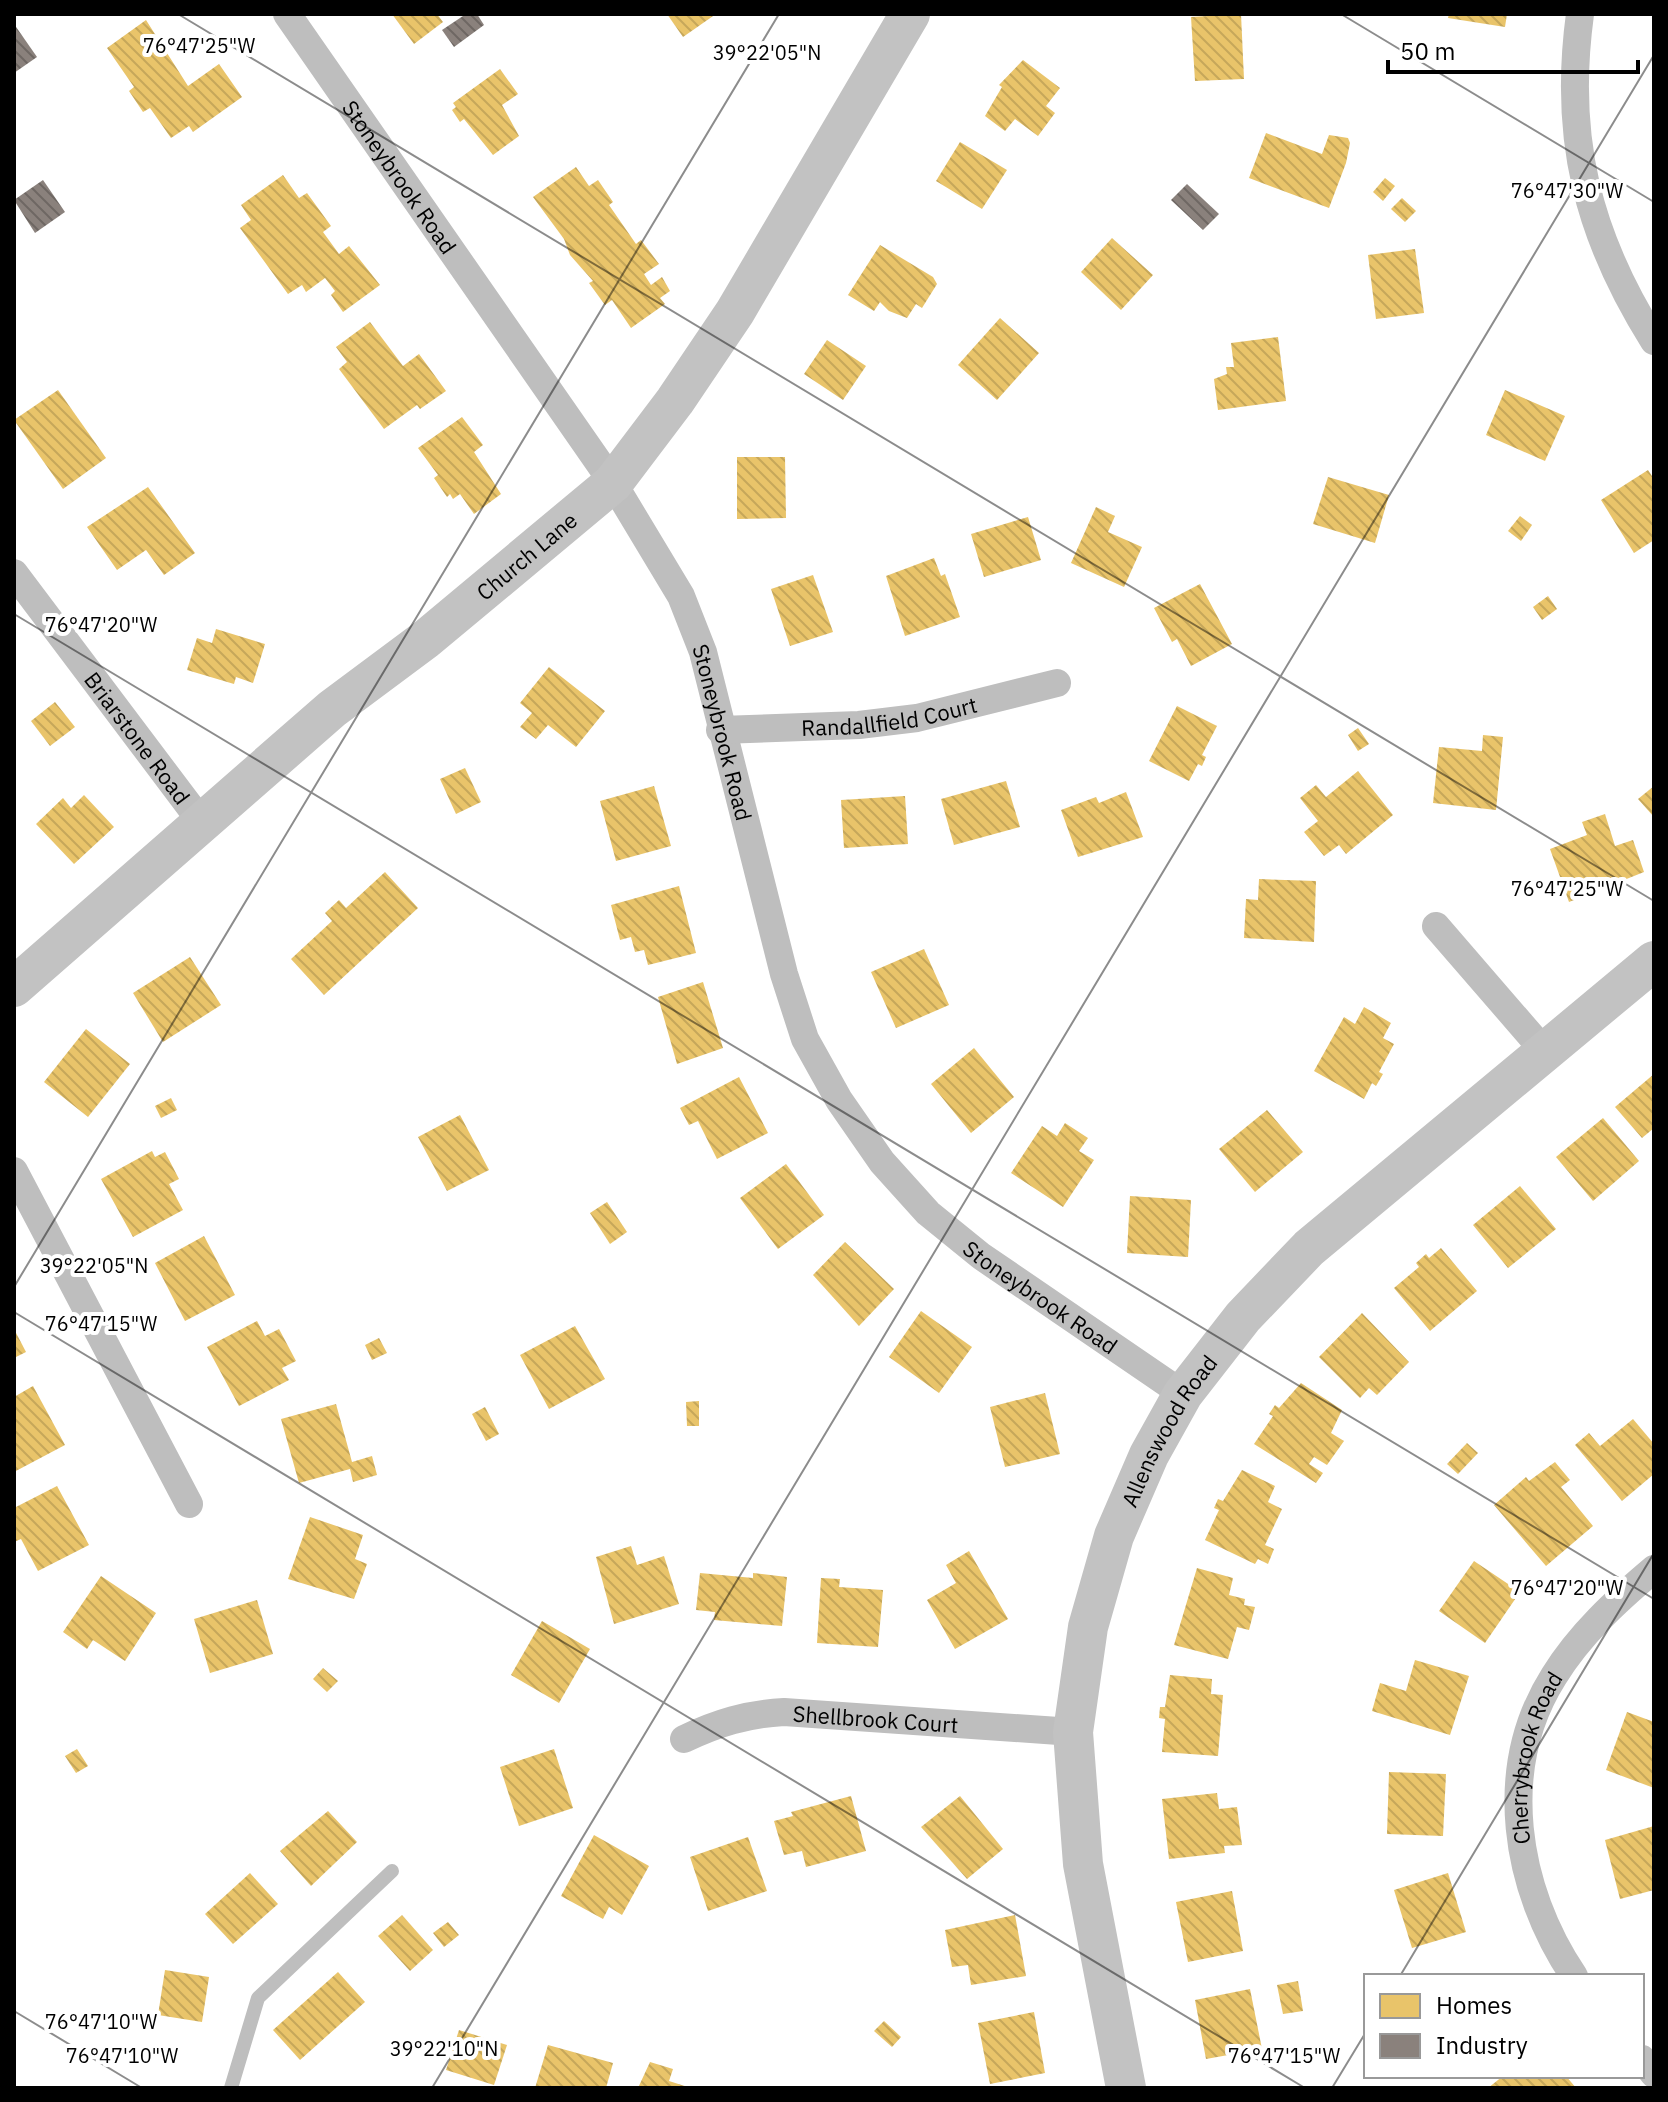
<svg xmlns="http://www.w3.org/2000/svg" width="1668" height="2102" viewBox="0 0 1668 2102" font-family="'IBM Plex Sans',sans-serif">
<defs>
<pattern id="homes-back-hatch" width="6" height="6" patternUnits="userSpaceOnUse" patternTransform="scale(2)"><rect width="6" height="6" fill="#e9c46a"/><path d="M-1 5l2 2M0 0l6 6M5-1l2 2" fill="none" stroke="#c6a75a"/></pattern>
<pattern id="industry-back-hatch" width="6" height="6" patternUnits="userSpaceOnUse" patternTransform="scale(2)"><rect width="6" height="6" fill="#8a817c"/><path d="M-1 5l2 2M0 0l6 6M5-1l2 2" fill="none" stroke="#6e6763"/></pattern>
</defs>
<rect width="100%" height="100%" fill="#fff"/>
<g fill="url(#homes-back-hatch)">
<polygon points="392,14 437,14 443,22 414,44"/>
<polygon points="667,14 716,14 683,37"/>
<polygon points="1241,14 1244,79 1195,81 1191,17"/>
<polygon points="1449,14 1507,14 1505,27 1448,18"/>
<polygon points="146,20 188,86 219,64 242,97 193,132 189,126 171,138 150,108 143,112 129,91 134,87 107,48"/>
<polygon points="1023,60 1060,88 1046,106 1055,113 1038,136 1015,119 1005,131 985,116 1002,87 999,85"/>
<polygon points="500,69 518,94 502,105 519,136 493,155 464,119 460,122 452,110 456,107 453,103"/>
<polygon points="1266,133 1322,154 1329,135 1348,138 1350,143 1346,163 1329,208 1249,178"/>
<polygon points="960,142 1007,170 982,209 936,181"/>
<polygon points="576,167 589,186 598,180 613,202 609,205 636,244 641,240 659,264 644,274 651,285 662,277 670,291 660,298 665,304 631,328 612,300 605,305 589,283 593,281 570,255 564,239 533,197"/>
<polygon points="283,175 299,198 307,193 331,226 323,232 339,254 349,246 380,285 343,312 331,295 335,291 325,278 306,292 302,285 288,294 240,228 251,220 241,205"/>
<polygon points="1385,178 1395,186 1383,201 1373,192"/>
<polygon points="1402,198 1416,211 1405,222 1391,209"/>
<polygon points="1112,238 1153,275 1121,310 1081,272"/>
<polygon points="880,245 933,277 937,284 922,308 916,304 907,318 889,311 880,302 874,311 848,295"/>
<polygon points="1415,249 1424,313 1376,319 1368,255"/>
<polygon points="1000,318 1039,353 997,400 958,365"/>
<polygon points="370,322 403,366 419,354 446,391 420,409 417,405 384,429 339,369 347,362 336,347"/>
<polygon points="1278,337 1286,401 1218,410 1214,379 1227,374 1226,367 1234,367 1231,343"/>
<polygon points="827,340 866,366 843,400 804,374"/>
<polygon points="58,390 106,458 63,489 14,420"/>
<polygon points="1505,390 1565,416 1545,461 1486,435"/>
<polygon points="462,417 483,445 474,452 501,494 474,514 460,494 453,499 450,494 447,497 434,478 438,475 418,448"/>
<polygon points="737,457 785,457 786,518 737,519"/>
<polygon points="1648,470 1654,479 1654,540 1634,553 1601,500"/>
<polygon points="1328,477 1389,495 1375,543 1313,524"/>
<polygon points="148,487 195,553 164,575 146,550 117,570 87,527"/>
<polygon points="1096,507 1115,516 1108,532 1142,547 1124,587 1071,563"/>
<polygon points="1520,516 1532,525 1521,541 1508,531"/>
<polygon points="1028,517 1041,560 984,577 971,534"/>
<polygon points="934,558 941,576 945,574 960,617 905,636 886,576"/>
<polygon points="813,575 833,632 790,646 771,589"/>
<polygon points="1200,584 1232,644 1191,666 1177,639 1172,642 1154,608"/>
<polygon points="1548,596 1557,609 1542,620 1533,607"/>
<polygon points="216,629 265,644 253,683 236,677 234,684 187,670 197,638 212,643"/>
<polygon points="549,667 605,711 576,747 548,725 536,739 520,727 532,713 520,703"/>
<polygon points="55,702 75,727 50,746 31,721"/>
<polygon points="1177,706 1217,726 1202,755 1206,757 1202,766 1198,764 1189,781 1149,761"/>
<polygon points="1358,728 1369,744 1358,751 1348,735"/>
<polygon points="1483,735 1503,737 1496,810 1433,803 1439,747 1482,751"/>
<polygon points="465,768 481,802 456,814 440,779"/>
<polygon points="1358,771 1393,815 1346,854 1339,845 1324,856 1304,832 1318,821 1300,798 1316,785 1326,797"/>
<polygon points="1006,781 1020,827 954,845 941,799"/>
<polygon points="654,786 671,846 616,861 600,801"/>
<polygon points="1654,786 1654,817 1638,799"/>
<polygon points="1126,792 1143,837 1078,857 1061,810 1096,797 1099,803"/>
<polygon points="84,795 114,827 74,864 36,824 63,798 71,808"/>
<polygon points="905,796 908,844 844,848 841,800"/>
<polygon points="1605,814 1615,846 1633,840 1644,872 1569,902 1550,849 1587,835 1582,822"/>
<polygon points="385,872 418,908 324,995 291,959 332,921 325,913 339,900 346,908"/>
<polygon points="1259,879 1316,881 1314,942 1244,938 1246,899 1258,900"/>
<polygon points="679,886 696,953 648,965 644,950 635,952 631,937 620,940 611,905"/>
<polygon points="924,949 949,1005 896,1028 871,972"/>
<polygon points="190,957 221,1005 163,1042 133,993"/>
<polygon points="703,982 723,1048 677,1064 658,997"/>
<polygon points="1364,1007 1391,1023 1383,1038 1394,1044 1379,1072 1383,1074 1376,1086 1372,1083 1364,1099 1314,1071 1344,1017 1355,1024"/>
<polygon points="86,1029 130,1064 88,1117 44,1082"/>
<polygon points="974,1048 1014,1097 971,1133 931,1084"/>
<polygon points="1654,1074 1654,1128 1642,1138 1615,1107"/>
<polygon points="739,1077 768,1133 717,1159 698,1121 689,1125 680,1108"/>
<polygon points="171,1098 177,1110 161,1118 155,1106"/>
<polygon points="1267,1110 1303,1152 1255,1192 1219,1149"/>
<polygon points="460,1115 489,1170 447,1191 418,1137"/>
<polygon points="1603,1118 1639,1161 1593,1201 1556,1157"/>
<polygon points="1065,1123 1088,1138 1079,1151 1094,1160 1063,1207 1011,1173 1042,1126 1057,1136"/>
<polygon points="152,1151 155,1157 165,1152 179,1179 169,1184 183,1210 133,1237 101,1179"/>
<polygon points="786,1164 824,1215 778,1249 740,1198"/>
<polygon points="1520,1186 1556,1229 1508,1268 1473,1225"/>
<polygon points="1130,1196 1191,1200 1188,1257 1127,1253"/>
<polygon points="607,1202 627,1232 610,1244 590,1213"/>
<polygon points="204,1236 235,1295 185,1321 155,1263"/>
<polygon points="845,1242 894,1289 859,1326 813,1275"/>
<polygon points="1441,1248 1477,1291 1430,1331 1394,1288 1419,1267 1416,1263 1426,1254 1429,1258"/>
<polygon points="921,1311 972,1347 939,1393 889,1357"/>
<polygon points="1362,1313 1409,1362 1377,1395 1369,1388 1360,1398 1319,1357"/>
<polygon points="257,1321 265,1336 279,1329 296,1361 282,1368 289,1380 239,1406 207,1347"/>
<polygon points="575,1326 605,1379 549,1409 520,1355"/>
<polygon points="14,1329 26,1352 14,1358"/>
<polygon points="379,1338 387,1353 372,1360 365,1345"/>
<polygon points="1301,1383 1342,1410 1331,1433 1344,1441 1327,1465 1314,1457 1309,1464 1323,1473 1316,1483 1254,1444 1273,1416 1269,1414 1275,1405 1279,1408"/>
<polygon points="33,1386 65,1445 14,1472 14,1397"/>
<polygon points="1045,1393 1060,1454 1005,1467 990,1407"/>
<polygon points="699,1401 699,1426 687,1426 686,1402"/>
<polygon points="336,1404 352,1462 372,1456 377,1475 353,1482 350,1469 299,1483 281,1419"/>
<polygon points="485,1407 499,1434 486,1441 472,1414"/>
<polygon points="1633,1419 1654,1444 1654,1474 1622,1501 1575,1445 1589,1433 1600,1446"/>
<polygon points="1467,1443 1478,1453 1458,1474 1447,1464"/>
<polygon points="1555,1462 1570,1480 1561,1487 1593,1526 1546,1566 1494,1505 1526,1477 1529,1481"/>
<polygon points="1242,1470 1275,1486 1268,1502 1282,1509 1265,1545 1274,1549 1268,1564 1258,1559 1255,1564 1205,1540 1219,1510 1214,1508 1218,1499 1223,1501"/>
<polygon points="57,1486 89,1545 38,1571 21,1539 14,1542 14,1508"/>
<polygon points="310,1517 363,1535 355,1559 367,1564 354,1599 288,1579"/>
<polygon points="631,1546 637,1565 664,1556 679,1604 614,1624 596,1557"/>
<polygon points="969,1551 1008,1619 955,1649 927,1600 956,1583 946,1565"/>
<polygon points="1474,1561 1520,1592 1485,1643 1439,1611"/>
<polygon points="1197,1568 1233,1578 1229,1595 1245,1599 1244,1605 1255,1607 1249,1630 1237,1627 1228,1659 1174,1645"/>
<polygon points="700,1573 753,1578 753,1573 787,1577 782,1626 714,1620 715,1612 696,1610"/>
<polygon points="101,1576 156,1613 125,1661 93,1640 87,1649 63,1632"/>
<polygon points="821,1578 840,1579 839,1587 883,1590 878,1647 817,1643"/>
<polygon points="257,1600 273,1654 210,1673 194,1619"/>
<polygon points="542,1621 590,1649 559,1703 511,1675"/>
<polygon points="1415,1660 1469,1676 1450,1735 1372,1711 1380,1683 1406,1691"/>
<polygon points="323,1668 338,1681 327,1692 313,1679"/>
<polygon points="1170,1675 1212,1679 1211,1694 1223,1695 1218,1756 1162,1752 1165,1719 1159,1718 1160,1707 1165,1707"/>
<polygon points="1627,1712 1654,1722 1654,1788 1606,1770"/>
<polygon points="77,1749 88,1766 76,1773 65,1756"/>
<polygon points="554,1749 573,1808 519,1826 500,1767"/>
<polygon points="1389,1772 1446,1774 1443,1836 1387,1834"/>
<polygon points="1217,1793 1219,1809 1237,1807 1242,1845 1224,1846 1225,1853 1169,1859 1162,1799"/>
<polygon points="851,1796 866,1851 806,1867 802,1851 784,1855 774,1821 793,1816 791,1812"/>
<polygon points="960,1796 1003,1849 967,1879 921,1827"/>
<polygon points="328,1811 357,1842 311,1886 280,1851"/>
<polygon points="1654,1826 1654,1890 1620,1899 1605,1840"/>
<polygon points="594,1835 649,1866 622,1915 609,1907 603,1919 561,1896"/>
<polygon points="748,1837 767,1891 708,1911 690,1857"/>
<polygon points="250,1873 278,1904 233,1944 205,1914"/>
<polygon points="1448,1873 1466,1932 1412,1948 1394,1890"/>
<polygon points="1232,1891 1243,1951 1188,1962 1176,1902"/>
<polygon points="402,1915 433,1950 410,1971 378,1936"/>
<polygon points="1015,1915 1026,1976 971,1985 968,1965 952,1967 945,1930"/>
<polygon points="448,1922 459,1935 444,1947 433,1933"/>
<polygon points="165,1970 209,1977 202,2022 158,2015"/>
<polygon points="338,1972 365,2002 300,2060 273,2030"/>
<polygon points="1298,1981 1303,2011 1283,2014 1277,1985"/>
<polygon points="1250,1989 1262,2049 1206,2059 1195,2000"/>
<polygon points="1034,2012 1045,2073 990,2084 978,2023"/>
<polygon points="884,2021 901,2037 892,2047 874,2031"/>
<polygon points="459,2030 507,2045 494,2085 446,2070"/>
<polygon points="548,2045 613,2063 606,2088 535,2088"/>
<polygon points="650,2062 673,2069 669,2081 691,2088 638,2088"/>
<polygon points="1503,2076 1566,2076 1576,2088 1488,2088"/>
</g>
<g fill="url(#industry-back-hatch)">
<polygon points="466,14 477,14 484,25 454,47 442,30"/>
<polygon points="14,24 37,57 14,73"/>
<polygon points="43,180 65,212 35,233 14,200"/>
<polygon points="1187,184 1219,214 1203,230 1171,200"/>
</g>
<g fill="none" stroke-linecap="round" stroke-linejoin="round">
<polyline stroke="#bebebe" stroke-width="14" points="231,2088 258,1998 392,1871"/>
<g stroke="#bebebe" stroke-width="28">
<path id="s1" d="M287,14L613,483L681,596L703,652L784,974L805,1039L839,1100L882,1162L928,1213L981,1256L1183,1394"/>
<path d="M1580,14C1563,139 1588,236 1654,341"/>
<path id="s2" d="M14,573L203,824"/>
<path id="s3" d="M720,730L859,725L917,718L1057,683"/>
<polyline points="1436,926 1545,1052"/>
<polyline points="14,1171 189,1504"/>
<path id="s4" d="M684,1739C717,1723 747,1714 784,1712L1073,1732"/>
<path id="s5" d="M1574,1976C1515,1889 1495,1769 1554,1676C1580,1634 1616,1601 1654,1569"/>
<polyline points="1642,2059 1654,2074"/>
</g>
<g stroke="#c2c2c2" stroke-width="40">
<path id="s6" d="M14,987L332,709L426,639L613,483L675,401L735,312L910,14"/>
<path id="s7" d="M1126,2088L1083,1864L1073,1732L1088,1627L1114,1536L1149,1455L1183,1394L1243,1317L1309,1248L1654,961"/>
</g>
</g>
<path fill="none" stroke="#000" stroke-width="2" stroke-opacity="0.45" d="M178,14L1654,901M1341,14L1654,202M14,614L1654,1599M14,1287L779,14M14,1312L1305,2088M1400,1976L1654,1553M14,2011L142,2088M432,2088L1654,55M1332,2088L1366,2032"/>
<g text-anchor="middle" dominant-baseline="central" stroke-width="8" stroke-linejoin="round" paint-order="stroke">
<g font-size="22" fill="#000" stroke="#fff">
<text stroke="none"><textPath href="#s1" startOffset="198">Stoneybrook Road</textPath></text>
<text stroke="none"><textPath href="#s6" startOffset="670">Church Lane</textPath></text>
<text stroke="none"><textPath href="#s3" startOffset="170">Randallfield Court</textPath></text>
<text stroke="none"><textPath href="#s1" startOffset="846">Stoneybrook Road</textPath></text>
<text stroke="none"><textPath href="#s2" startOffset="206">Briarstone Road</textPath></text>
<text stroke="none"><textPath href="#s1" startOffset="1518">Stoneybrook Road</textPath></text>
<text stroke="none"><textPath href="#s7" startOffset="680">Allenswood Road</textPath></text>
<text stroke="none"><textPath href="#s4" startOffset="196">Shellbrook Court</textPath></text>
<text stroke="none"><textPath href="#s5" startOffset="232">Cherrybrook Road</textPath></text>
</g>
</g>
<g font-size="20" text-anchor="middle" fill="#000" stroke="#fff" stroke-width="8" stroke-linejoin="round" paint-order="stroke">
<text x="199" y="53">76°47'25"W</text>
<text x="767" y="60">39°22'05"N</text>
<text x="1567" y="198">76°47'30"W</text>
<text x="101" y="632">76°47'20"W</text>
<text x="1567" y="896">76°47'25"W</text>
<text x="94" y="1273">39°22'05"N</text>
<text x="101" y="1331">76°47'15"W</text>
<text x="1567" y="1595">76°47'20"W</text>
<text x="101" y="2029">76°47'10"W</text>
<text x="444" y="2056">39°22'10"N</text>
<text x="122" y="2063">76°47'10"W</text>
<text x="1284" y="2063">76°47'15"W</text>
</g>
<rect width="1668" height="2102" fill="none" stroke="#000000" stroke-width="32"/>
<rect x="1364" y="1974" width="280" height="104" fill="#ffffff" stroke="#999999" stroke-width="2"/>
<rect x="1380" y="1994" width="40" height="24" fill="#e9c46a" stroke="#999999" stroke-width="2"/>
<text x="1436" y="2014" font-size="24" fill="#000000">Homes</text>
<rect x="1380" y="2034" width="40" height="24" fill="#8a817c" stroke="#999999" stroke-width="2"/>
<text x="1436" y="2054" font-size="24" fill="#000000">Industry</text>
<path d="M1388 60v12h250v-12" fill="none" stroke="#000000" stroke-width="4"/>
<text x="1400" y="60" font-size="24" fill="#000000" stroke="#ffffff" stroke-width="6" paint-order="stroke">50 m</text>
</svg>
